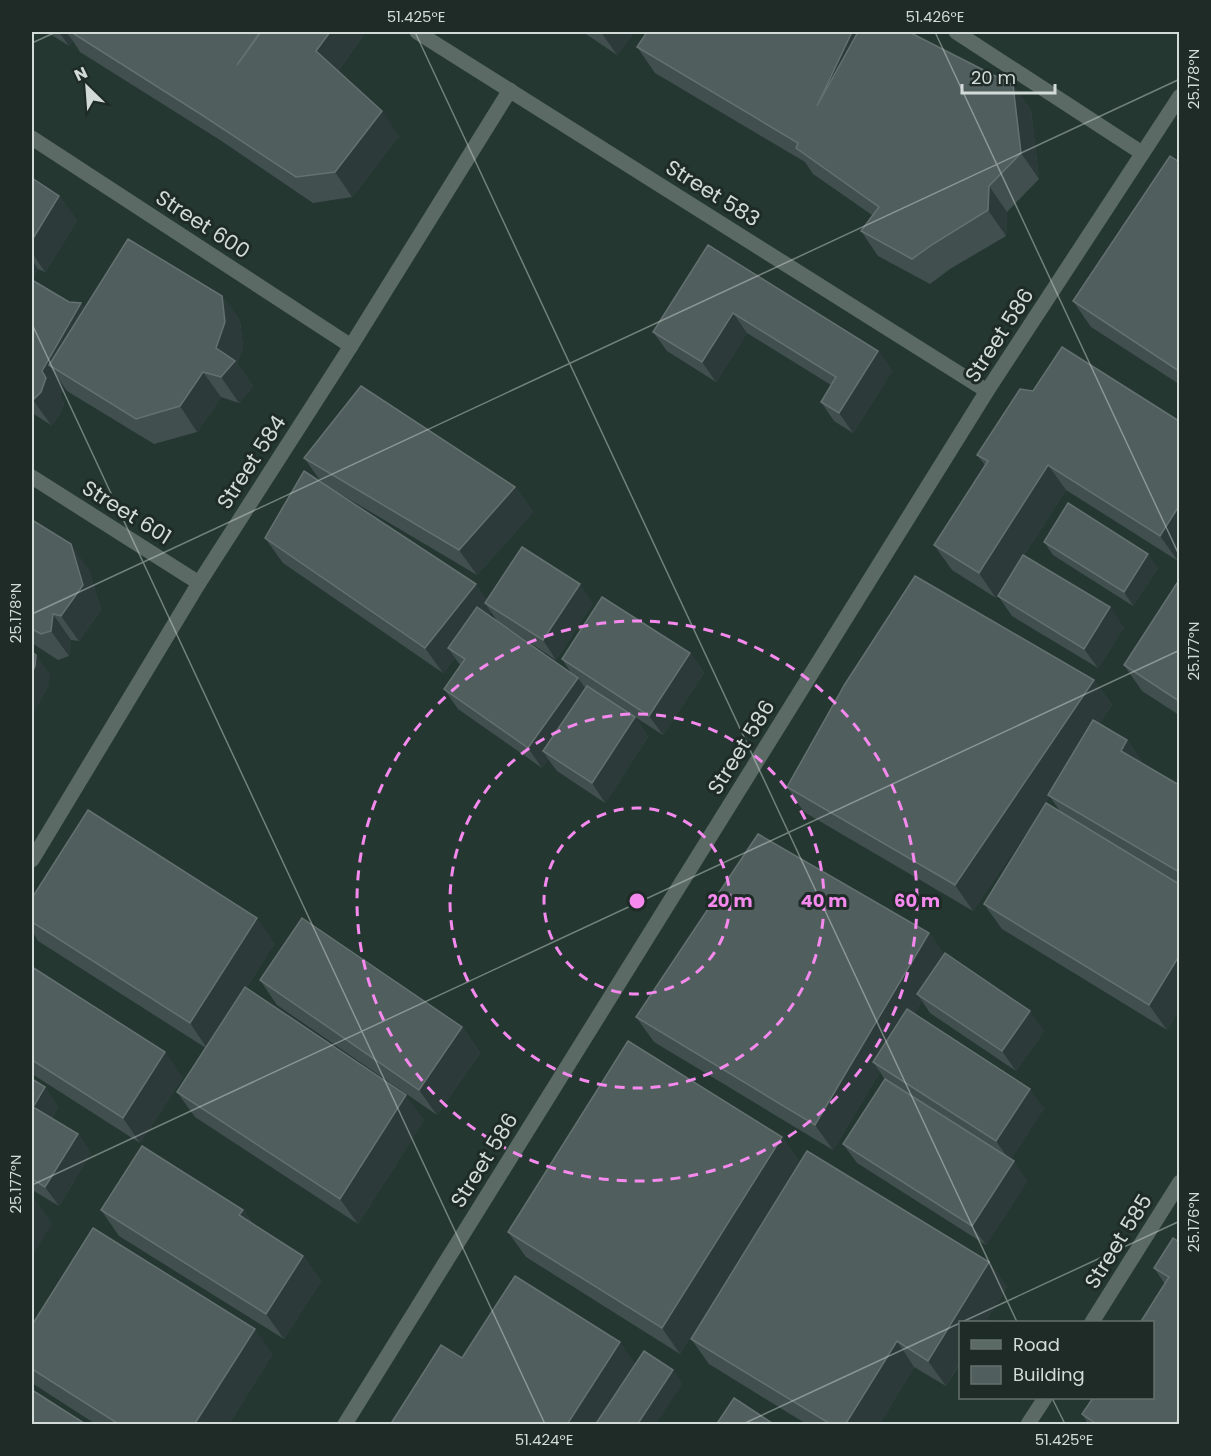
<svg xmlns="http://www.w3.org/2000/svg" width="1211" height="1456" viewBox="0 0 1211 1456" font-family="Poppins,sans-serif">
<rect width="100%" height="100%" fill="#1e2b26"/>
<path fill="#243831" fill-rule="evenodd" d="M32,32H1179V1424H32ZM960,1322H1152V1398H960Z"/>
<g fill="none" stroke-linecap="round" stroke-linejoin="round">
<g stroke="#5c6a65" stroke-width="15">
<polyline points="417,32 987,391"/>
<polyline points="956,32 1142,153"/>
<polyline points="32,138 351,346"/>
<polyline points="32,477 199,583"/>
<polyline points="32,860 199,583 351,346 510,90"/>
<polyline points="1092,1322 1180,1182"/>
<polyline points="345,1424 987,391 1180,96"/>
<polyline points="1028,1424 1045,1398"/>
</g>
</g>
<g fill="#414f4f" fill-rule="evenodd">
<polygon points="47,32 364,32 365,33 338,71 399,136 352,197 313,203 220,140 80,52 73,41 69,46"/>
<polygon points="583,32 634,32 617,55"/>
<polygon points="637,47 1013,85 1031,110 1039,179 1007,212 1006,236 950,269 930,284 878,256 861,231 872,215 813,174 805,162 655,73"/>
<polygon points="1179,162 1179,384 1091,327 1073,301"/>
<polygon points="32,178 59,196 77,221 45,272 38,269 32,279"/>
<polygon points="708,245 878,351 892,371 853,433 834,421 821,402 831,385 747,333 716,382 667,351 653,332"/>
<polygon points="32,280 69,302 85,308 222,296 240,321 243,347 237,364 253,386 239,403 221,397 197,432 154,444 67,391 65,388 60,396 64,404 58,417 51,425 32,413"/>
<polygon points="1062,347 1178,561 1066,490 1024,555 1124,627 1098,668 1012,616 998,596 1010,577 996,598 952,570 934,545 985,465 977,455 1033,391"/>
<path d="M304,458L515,487L533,512L477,575L327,486L487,600L593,603L556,660L506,627L572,674L562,659L690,653L704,673L663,735L598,693L635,717L648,737L605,803L557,771L548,759L542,768L458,709L444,689L461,666L455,658L443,673L283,563L265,538L322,483ZM491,612L498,622L489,615Z"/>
<polygon points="32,520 89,570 101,610 79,641 71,640 69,656 58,660 32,643"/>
<polygon points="1044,542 1158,568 1133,606 1053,555"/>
<polygon points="1179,580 1179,715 1142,691 1124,665"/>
<polygon points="1094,680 1112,705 1099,724 1127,740 1143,764 1179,785 1179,1010 1167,1030 1002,929 984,904 1060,811 1050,797 973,911 804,812 787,787"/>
<polygon points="32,898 275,943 246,988 424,1120 358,1224 195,1117 177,1092 206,1048 38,941 32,931"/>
<polygon points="929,933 944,954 1044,1031 1016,1071 930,1013 922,1001 914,1014 1044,1108 1011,1159 1027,1181 986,1245 857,1163 843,1144 885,1080 880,1072 833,1150 654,1042 636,1017"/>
<polygon points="32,967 183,1077 140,1143 32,1074"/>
<polygon points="260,980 462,1027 480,1053 437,1115 277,1005"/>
<polygon points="32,1079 45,1087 58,1107 52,1118 78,1134 91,1153 59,1206 32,1190"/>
<polygon points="782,1137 800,1163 989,1262 1007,1287 946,1386 914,1367 879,1425 808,1425 709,1364 691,1339 796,1168 680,1354 526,1257 508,1232"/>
<polygon points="101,1210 243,1210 252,1223 303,1256 321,1281 284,1339 119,1236"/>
<polygon points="1179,1242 1179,1425 1089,1425 1082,1414 1165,1284 1154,1268"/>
<polygon points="32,1325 273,1354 228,1425 97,1425 32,1383"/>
</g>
<g fill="#2c3a39">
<polygon points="59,32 66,32 73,41 69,46"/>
<polygon points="330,32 364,32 365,33 334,76 316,51"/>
<polygon points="601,32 634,32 617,55"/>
<polygon points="852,32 881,32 817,106"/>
<polygon points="1013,85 1031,110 1039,179 1021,153"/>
<polygon points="382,111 399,136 352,197 335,172"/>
<polygon points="989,186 1007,212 1006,236 988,210"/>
<polygon points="59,196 77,221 45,272 32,253 32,240"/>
<polygon points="32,260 38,269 32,279"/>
<polygon points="222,296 240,321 243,347 237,364 253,386 239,403 221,377 216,348"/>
<polygon points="81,303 99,328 49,365 65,388 60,396 64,404 58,417 51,425 33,400 42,371"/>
<polygon points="733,313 747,333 716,382 702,362"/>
<polygon points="878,351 892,371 853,433 839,413"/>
<polygon points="203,372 221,397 197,432 180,406"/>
<polygon points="1048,465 1066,490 996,598 979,573"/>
<polygon points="515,487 533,512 477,575 459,550"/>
<polygon points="1179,506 1179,559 1178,561 1160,536"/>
<polygon points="71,544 89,570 101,610 79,641 61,616"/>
<polygon points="1148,554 1158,568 1133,606 1124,592"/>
<polygon points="476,584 493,608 485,603 491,612 458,654 448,648 455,658 443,673 425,648"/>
<polygon points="580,584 593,603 556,660 543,640"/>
<polygon points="1110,607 1124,627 1098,668 1084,649"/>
<polygon points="53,614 71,640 69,656 51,631"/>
<polygon points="690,653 704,673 663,735 649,716"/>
<polygon points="36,655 50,674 49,686 32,716 32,673"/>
<polygon points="578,678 592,698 543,751 548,759 542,768 528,748"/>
<polygon points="1094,680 1112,705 1050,796 1048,795 1050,797 973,911 955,885"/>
<polygon points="635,717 648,737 605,803 592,783"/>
<polygon points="1127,740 1144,766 1121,751"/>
<polygon points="257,918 275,943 207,1048 190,1023"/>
<polygon points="929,933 947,958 917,994 922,1001 882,1068 873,1062 880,1072 833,1150 815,1125"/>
<polygon points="1179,956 1179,1010 1167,1030 1149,1005"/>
<polygon points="1030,1011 1044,1031 1016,1071 1002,1051"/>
<polygon points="462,1027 480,1053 437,1115 419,1090"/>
<polygon points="165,1052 183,1077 140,1143 123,1118"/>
<polygon points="45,1087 58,1107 47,1126 33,1107"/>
<polygon points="1030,1089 1044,1108 1010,1161 996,1141"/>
<polygon points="406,1095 424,1120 358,1224 340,1199"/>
<polygon points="78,1134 91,1153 59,1206 45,1187"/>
<polygon points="782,1137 800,1163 680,1354 662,1328"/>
<polygon points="1014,1161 1027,1181 986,1245 972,1226"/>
<polygon points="35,1199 52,1224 32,1257 32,1203"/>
<polygon points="243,1210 260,1236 239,1215"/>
<polygon points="303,1256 321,1281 284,1339 266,1314"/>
<polygon points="989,1262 1007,1287 985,1323 960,1323 960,1362 946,1386 928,1361"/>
<polygon points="255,1329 273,1354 228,1425 194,1425"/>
<polygon points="897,1341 914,1367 879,1425 845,1425"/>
<polygon points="620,1342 638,1367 601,1425 569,1425 568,1423"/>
<polygon points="673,1370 683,1383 655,1425 637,1425"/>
<polygon points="1179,1417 1179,1425 1175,1425"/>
</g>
<g fill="#515e5e" stroke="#657171" stroke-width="1.5">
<polygon points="71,32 260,32 237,65 261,32 330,32 316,51 382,111 335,172 296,177 202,115"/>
<polygon points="647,32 852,32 817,106 858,32 909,32 1013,85 1021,153 989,186 988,210 933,244 912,259 861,231 879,207 796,148 798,143 637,47"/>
<polygon points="1170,156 1179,162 1179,371 1073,301"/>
<polygon points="32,178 59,196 32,240"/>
<polygon points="128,239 222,296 225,322 216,348 235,361 221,377 203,372 180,406 136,419 49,365"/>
<polygon points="708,245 878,351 839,413 821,402 836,377 733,313 702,362 653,332"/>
<polygon points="32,280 69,302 81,303 42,371 46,378 41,392 33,400 32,398"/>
<polygon points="1062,347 1179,421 1179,506 1160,536 1048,465 979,573 934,545 988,461 977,455 1020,389 1033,391"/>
<polygon points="361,386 515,487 459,550 304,458"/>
<polygon points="304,471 476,584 425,648 265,538"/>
<polygon points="1068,503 1148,554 1124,592 1044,542"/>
<polygon points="32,520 71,544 83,585 61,616 53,614 51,631 41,634 32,629"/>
<polygon points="522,547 580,584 543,640 485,603"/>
<polygon points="1023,555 1110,607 1084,649 998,596"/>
<polygon points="915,576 1094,680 955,885 787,787 845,684"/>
<polygon points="1179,580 1179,701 1124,665"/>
<polygon points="602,597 690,653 649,716 562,659"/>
<polygon points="477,607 578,678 528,748 444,689 465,659 448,648"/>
<polygon points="32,652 36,655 35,666 32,673"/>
<polygon points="587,686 635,717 592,783 543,751"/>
<polygon points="1093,720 1127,740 1121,751 1179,785 1179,872 1048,795"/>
<polygon points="1046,803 1179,884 1179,956 1149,1005 984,904"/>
<polygon points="88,810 257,918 190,1023 32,922 32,898"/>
<polygon points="758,834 929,933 815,1125 636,1017"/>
<polygon points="302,918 462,1027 419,1090 260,980"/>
<polygon points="945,953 1030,1011 1002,1051 917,994"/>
<polygon points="32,967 165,1052 123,1118 32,1060"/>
<polygon points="245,987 406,1095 340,1199 177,1092"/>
<polygon points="907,1009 1030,1089 996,1141 873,1062"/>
<polygon points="628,1041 782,1137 662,1328 508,1232"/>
<polygon points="32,1079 45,1087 33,1107 78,1134 45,1187 32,1179"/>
<polygon points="885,1079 1014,1161 972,1226 843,1144"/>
<polygon points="142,1146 243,1210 239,1215 303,1256 266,1314 101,1210"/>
<polygon points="807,1151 989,1262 928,1361 897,1341 845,1425 832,1425 691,1339"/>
<polygon points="93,1228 255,1329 194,1425 120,1425 32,1369 32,1325"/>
<polygon points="1173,1238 1179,1242 1179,1417 1175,1425 1098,1425 1082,1414 1093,1398 1152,1398 1152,1323 1140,1323 1169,1277 1154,1268"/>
<polygon points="515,1276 620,1342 568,1423 570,1425 390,1425 441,1345 462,1358"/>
<polygon points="644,1351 673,1370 637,1425 595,1425"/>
<polygon points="32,1390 87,1425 32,1425"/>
<polygon points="734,1398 775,1425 716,1425"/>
</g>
<path fill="none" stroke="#d3dbd8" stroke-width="1.5" stroke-opacity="0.45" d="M415,32L1017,1322M935,32L1180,557M32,43L56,32M32,324L545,1424M32,614L1180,79M32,1185L1180,650M962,1322L1180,1221M1052,1398L1065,1424M743,1424L960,1323"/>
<g fill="none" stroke="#f589ee" stroke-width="3" stroke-dasharray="10 8">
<circle cx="637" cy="901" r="93"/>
<circle cx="637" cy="901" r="187"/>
<circle cx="637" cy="901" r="280"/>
</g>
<g text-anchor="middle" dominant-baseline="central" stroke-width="6" stroke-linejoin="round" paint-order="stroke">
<g font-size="21" fill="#d3dbd8" stroke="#1e2b26">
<text transform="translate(713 193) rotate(32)">Street 583</text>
<text transform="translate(203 224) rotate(33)">Street 600</text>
<text transform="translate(999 335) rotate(-57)">Street 586</text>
<text transform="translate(251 462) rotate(-57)">Street 584</text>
<text transform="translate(127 512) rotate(32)">Street 601</text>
<text transform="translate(741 747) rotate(-58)">Street 586</text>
<text transform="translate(484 1160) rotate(-58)">Street 586</text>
<text transform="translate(1118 1241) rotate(-58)">Street 585</text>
</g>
</g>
<circle cx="637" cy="901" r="9" fill="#f589ee" stroke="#1e2b26" stroke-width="3"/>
<g font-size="18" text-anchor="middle" font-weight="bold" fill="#f589ee" stroke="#1e2b26" stroke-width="6" stroke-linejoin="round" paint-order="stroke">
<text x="730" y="907">20 m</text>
<text x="824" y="907">40 m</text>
<text x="917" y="907">60 m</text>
</g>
<rect width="1211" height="1456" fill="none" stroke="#1e2b26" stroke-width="66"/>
<rect x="959" y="1321" width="195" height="78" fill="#1e2b26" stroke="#66716d" stroke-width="1.5"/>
<rect x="971" y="1340" width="30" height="9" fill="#5c6a65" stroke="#66716d" stroke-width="1.5"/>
<text x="1013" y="1351" font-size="18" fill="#d3dbd8">Road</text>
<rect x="971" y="1366" width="30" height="18" fill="#515e5e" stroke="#66716d" stroke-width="1.5"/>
<text x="1013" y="1381" font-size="18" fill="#d3dbd8">Building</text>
<g transform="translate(87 87) rotate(335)" stroke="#1e2b26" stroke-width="4.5" paint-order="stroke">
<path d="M0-4.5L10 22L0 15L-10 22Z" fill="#d3dbd8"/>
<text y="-9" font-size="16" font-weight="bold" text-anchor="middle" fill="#d3dbd8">N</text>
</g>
<path d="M962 84v9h93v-9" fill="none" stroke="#d3dbd8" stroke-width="3"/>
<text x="971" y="84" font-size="18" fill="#d3dbd8" stroke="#1e2b26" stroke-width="4.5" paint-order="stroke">20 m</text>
<rect x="33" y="33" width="1145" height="1390" fill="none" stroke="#d3dbd8" stroke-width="2"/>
<g font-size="15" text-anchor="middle" fill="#d3dbd8">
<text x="416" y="22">51.425°E</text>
<text x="935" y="22">51.426°E</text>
<text transform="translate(1194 79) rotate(-90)" y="5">25.178°N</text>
<text transform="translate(16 613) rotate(-90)" y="5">25.178°N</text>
<text transform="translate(1194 651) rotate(-90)" y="5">25.177°N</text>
<text transform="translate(16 1184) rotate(-90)" y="5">25.177°N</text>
<text transform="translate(1194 1222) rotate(-90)" y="5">25.176°N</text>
<text x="544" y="1445">51.424°E</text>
<text x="1064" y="1445">51.425°E</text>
</g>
</svg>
